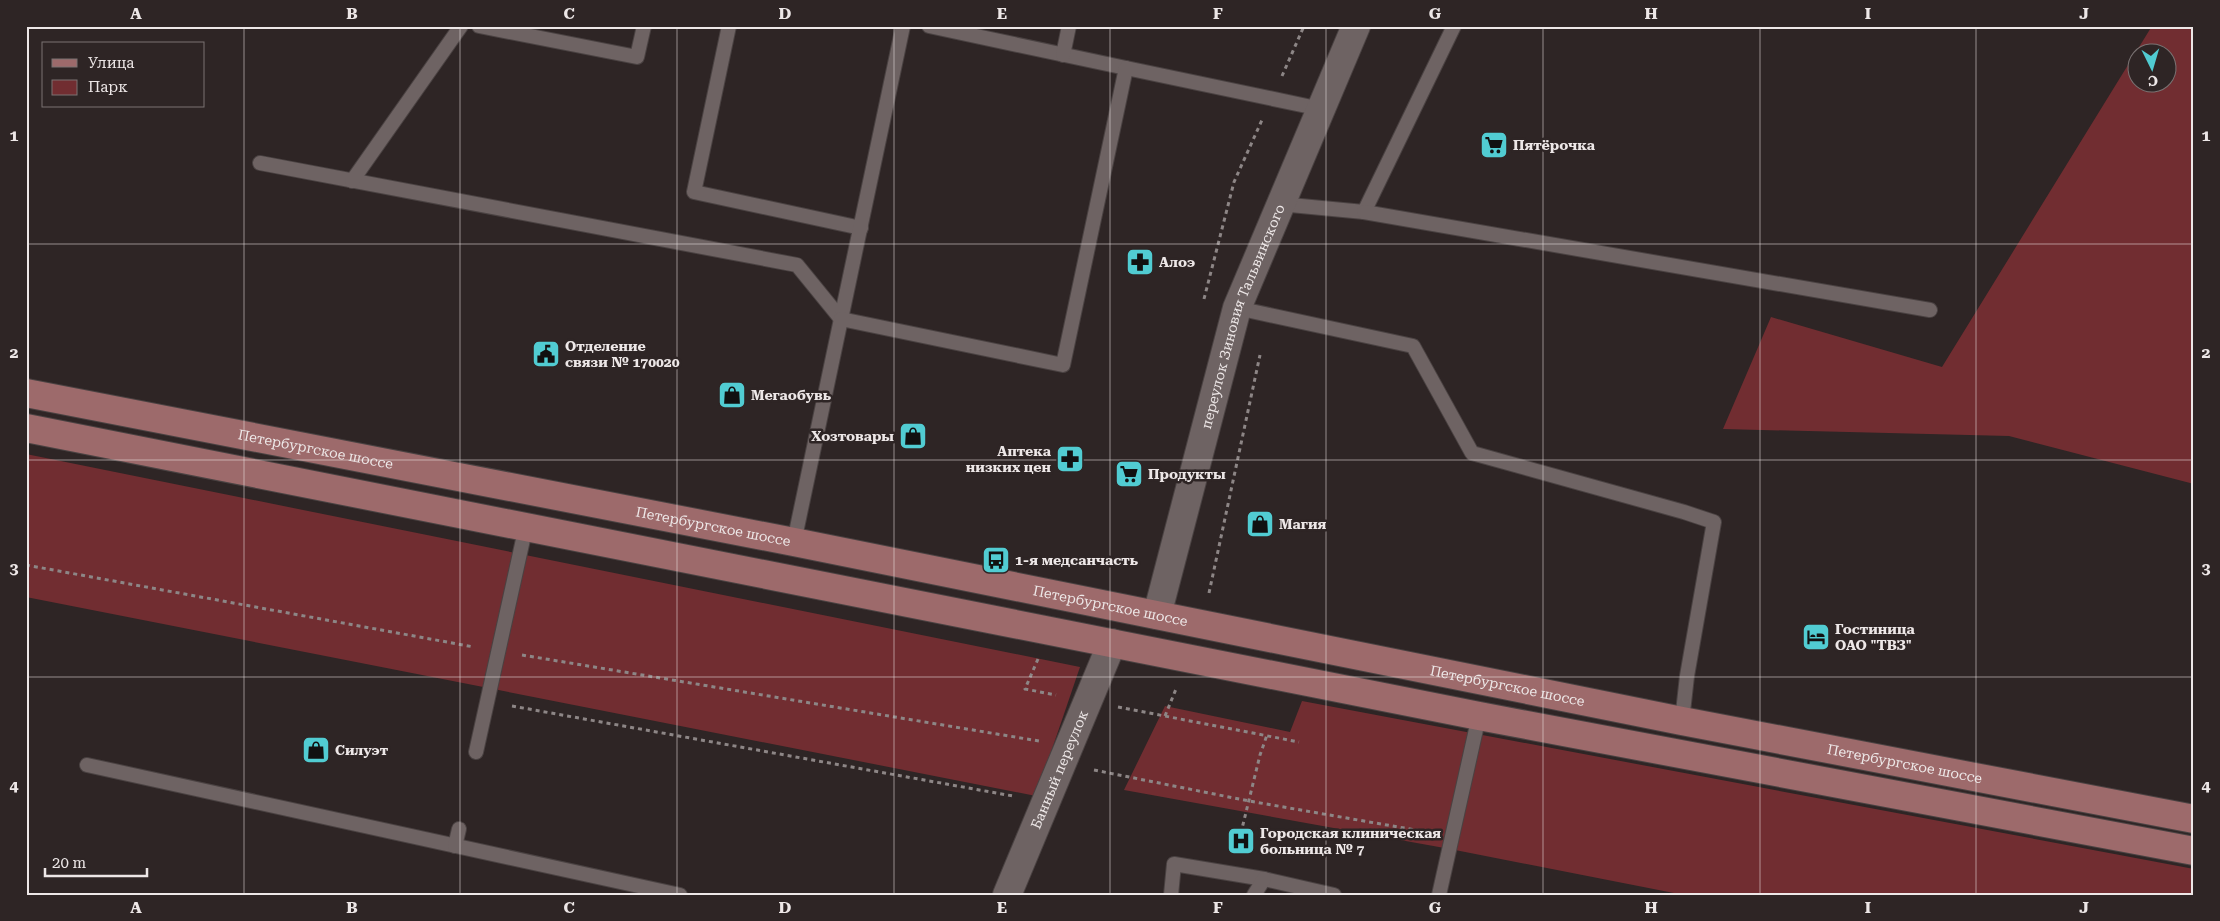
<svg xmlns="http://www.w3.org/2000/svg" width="2220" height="921" viewBox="0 0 2220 921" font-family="'Roboto Serif',serif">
<rect width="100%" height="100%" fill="#2e2525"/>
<g fill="#712d31" fill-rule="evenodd">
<path d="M2152,26H2194V484L2009,436L1723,429L1771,317L1942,367ZM2138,52H2168V82H2138Z"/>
<polygon points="26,454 1080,667 1036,796 26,597"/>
<polygon points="1302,701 2194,869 2194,895 1684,895 1450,849 1124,790 1165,706 1290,732"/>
</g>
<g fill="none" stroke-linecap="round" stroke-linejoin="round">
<g stroke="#4a4242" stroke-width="16">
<g id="lane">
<polyline points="479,26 637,57 644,26"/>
<polyline points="729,26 694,192 861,228"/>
<polyline points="929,26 1126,68"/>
<polyline points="1063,55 1069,26"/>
<polyline points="260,163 797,265 841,319"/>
<polyline points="352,181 461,26"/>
<polyline points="1280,204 1364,212 1454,26"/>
<polyline points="1364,212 1930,310"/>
<polyline points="1237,308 1413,346 1472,453 1684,512 1714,522 1687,676 1682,721"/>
<polyline points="841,319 903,26"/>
<polyline points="794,542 841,319 1063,365 1126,68 1321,109"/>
<polyline points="476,752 526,526"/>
<polyline points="87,765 680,895"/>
<polyline points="455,846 459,829"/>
<polyline points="1171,895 1174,864 1264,879 1334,895"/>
<polyline points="1254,895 1264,879"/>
<polyline points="1439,895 1479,716"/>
</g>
</g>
<g stroke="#4a4242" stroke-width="30">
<g id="street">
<path id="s1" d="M1157,615L1237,308L1356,26"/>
<path id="s2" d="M1007,895L1112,643"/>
</g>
</g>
<g stroke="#4a4242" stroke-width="30">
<g id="primary">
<path id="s3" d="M26,393L794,542L1682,721L2194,819"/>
<polyline points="26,428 1479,716 2194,851"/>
</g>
</g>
<g stroke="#8d8686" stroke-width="3" stroke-dasharray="4 4" stroke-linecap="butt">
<polyline points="1282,76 1304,26"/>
<polyline points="1204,299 1234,182 1262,120"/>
<polyline points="26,565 474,647"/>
<polyline points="1209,593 1260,355"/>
<polyline points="522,655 1039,741"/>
<polyline points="1038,659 1025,689 1056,695"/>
<polyline points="512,706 1013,796"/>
<polyline points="1118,707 1299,742"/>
<polyline points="1165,716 1176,689"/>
<polyline points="1094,770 1249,801 1427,832"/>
<polyline points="1237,849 1260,755 1267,735"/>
</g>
<use href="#lane" stroke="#6e6363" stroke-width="14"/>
<use href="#street" stroke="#6e6363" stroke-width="28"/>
<use href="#primary" stroke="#9d6a6b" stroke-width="28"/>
</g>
<path fill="none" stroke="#ede7e7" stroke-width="1" stroke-opacity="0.55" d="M244,26V895M460,26V895M677,26V895M894,26V895M1110,26V895M1326,26V895M1543,26V895M1760,26V895M1976,26V895M26,244H2194M26,460H2194M26,677H2194"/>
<defs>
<g id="supermarket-square" transform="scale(1.4375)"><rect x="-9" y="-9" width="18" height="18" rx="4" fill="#51ccd2" stroke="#2e2525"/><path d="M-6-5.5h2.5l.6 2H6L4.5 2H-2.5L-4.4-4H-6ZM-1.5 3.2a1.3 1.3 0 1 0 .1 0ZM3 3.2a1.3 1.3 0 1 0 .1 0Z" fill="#111"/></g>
<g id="pharmacy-square" transform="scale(1.4375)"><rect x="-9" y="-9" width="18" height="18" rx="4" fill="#51ccd2" stroke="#2e2525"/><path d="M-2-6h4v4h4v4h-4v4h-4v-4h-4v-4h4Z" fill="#111"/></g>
<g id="civic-square" transform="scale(1.4375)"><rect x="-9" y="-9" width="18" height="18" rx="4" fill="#51ccd2" stroke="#2e2525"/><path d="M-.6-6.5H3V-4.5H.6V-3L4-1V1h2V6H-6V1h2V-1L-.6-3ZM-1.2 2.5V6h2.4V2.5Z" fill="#111"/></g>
<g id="shop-square" transform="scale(1.4375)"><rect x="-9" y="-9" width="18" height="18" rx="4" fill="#51ccd2" stroke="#2e2525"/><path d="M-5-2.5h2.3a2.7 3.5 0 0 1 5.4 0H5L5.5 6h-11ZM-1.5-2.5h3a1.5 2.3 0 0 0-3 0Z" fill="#111"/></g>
<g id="bus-square" transform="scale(1.4375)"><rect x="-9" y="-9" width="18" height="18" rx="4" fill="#51ccd2" stroke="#2e2525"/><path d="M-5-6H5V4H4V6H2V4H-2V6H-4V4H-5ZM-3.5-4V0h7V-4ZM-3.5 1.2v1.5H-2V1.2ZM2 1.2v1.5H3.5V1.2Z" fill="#111"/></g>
<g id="hotel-square" transform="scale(1.4375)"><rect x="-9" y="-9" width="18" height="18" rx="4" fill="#51ccd2" stroke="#2e2525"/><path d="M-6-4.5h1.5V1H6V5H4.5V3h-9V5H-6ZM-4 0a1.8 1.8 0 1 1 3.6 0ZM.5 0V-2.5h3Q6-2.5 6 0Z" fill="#111"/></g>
<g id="hospital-square" transform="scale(1.4375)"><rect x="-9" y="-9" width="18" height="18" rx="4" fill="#51ccd2" stroke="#2e2525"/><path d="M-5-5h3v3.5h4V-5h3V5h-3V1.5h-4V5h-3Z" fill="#111"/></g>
</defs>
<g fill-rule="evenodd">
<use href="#supermarket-square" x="1494" y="145"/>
<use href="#pharmacy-square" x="1140" y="262"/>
<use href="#civic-square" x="546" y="354"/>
<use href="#shop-square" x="732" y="395"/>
<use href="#shop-square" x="913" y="436"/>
<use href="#pharmacy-square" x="1070" y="459"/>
<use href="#supermarket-square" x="1129" y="474"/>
<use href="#shop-square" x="1260" y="524"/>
<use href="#bus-square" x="996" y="560"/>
<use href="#hotel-square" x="1816" y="637"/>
<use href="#shop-square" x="316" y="750"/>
<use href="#hospital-square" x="1241" y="841"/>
</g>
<g text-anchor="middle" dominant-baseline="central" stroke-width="5" stroke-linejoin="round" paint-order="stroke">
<g font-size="14" font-weight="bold" fill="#ede7e7" stroke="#2e2525" text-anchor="start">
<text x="1513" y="145">Пятёрочка</text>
<text x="1159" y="262">Алоэ</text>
<text x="565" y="346">Отделение<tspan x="565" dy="16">связи № 170020</tspan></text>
<text x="751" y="395">Мегаобувь</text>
<text x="894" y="436" text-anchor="end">Хозтовары</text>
<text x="1051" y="451" text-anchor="end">Аптека<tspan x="1051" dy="16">низких цен</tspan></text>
<text x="1148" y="474">Продукты</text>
<text x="1279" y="524">Магия</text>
<text x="1015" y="560">1-я медсанчасть</text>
<text x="1835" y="629">Гостиница<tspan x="1835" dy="16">ОАО "ТВЗ"</tspan></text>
<text x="335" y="750">Силуэт</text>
<text x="1260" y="833">Городская клиническая<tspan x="1260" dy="16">больница № 7</tspan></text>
</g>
<g font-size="14" fill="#ede7e7" stroke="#2e2525">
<text stroke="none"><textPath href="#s1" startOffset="311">переулок Зиновия Тальвинского</textPath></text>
<text stroke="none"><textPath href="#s3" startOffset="295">Петербургское шоссе</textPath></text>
<text stroke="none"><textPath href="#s3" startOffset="700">Петербургское шоссе</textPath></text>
<text stroke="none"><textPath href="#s3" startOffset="1105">Петербургское шоссе</textPath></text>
<text stroke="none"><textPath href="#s3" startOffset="1510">Петербургское шоссе</textPath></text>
<text stroke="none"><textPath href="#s3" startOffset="1915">Петербургское шоссе</textPath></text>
<text stroke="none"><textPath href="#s2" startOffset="136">Банный переулок</textPath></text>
</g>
</g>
<rect width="2220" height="921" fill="none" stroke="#2e2525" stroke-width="55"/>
<rect x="42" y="42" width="162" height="65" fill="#2e2525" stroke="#7a7373"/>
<rect x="52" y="59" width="25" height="8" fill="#9d6a6b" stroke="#7a7373"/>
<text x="88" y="68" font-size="15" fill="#ede7e7">Улица</text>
<rect x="52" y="80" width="25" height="15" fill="#712d31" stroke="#7a7373"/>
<text x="88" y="92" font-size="15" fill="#ede7e7">Парк</text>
<g transform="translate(2152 68) rotate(175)"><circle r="24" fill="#2e2525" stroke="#7a7373"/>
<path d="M0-4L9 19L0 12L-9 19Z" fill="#51ccd2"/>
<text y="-8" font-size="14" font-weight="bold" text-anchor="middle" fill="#ede7e7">С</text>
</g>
<path d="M45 868v8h102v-8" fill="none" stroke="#ede7e7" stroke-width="2.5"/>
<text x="52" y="868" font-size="15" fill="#ede7e7" stroke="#2e2525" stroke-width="4" paint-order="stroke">20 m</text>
<rect x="28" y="28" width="2164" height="866" fill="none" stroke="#ede7e7" stroke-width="2"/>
<g font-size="16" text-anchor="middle" font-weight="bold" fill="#ede7e7">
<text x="136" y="19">A</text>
<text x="352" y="19">B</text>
<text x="569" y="19">C</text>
<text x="785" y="19">D</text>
<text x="1002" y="19">E</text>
<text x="1218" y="19">F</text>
<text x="1435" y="19">G</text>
<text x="1651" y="19">H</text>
<text x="1868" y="19">I</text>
<text x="2084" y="19">J</text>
<text x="14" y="141">1</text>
<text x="2206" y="141">1</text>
<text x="14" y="358">2</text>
<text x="2206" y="358">2</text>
<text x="14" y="574">3</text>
<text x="2206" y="574">3</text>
<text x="14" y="791">4</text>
<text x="2206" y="791">4</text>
<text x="136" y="913">A</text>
<text x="352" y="913">B</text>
<text x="569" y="913">C</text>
<text x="785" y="913">D</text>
<text x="1002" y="913">E</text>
<text x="1218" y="913">F</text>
<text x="1435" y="913">G</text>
<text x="1651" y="913">H</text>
<text x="1868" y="913">I</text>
<text x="2084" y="913">J</text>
</g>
</svg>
